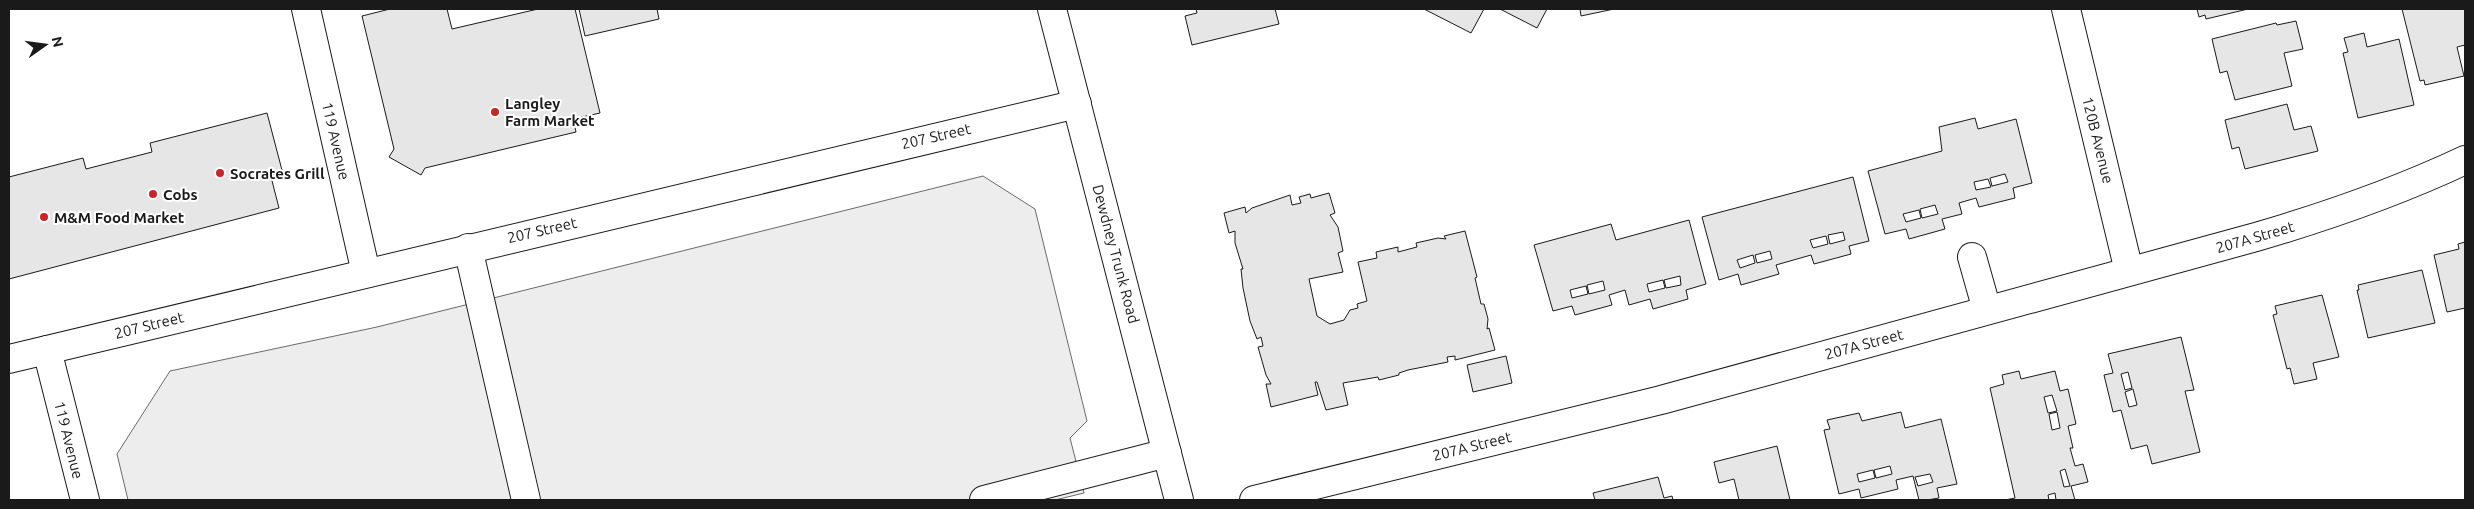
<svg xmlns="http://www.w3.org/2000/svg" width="2474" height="509" viewBox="0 0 2474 509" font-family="Ubuntu,sans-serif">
<rect width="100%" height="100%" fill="#fff"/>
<polygon fill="#ededed" stroke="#6a6a6a" points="983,176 1035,209 1087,421 1070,438 1084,493 1055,500 128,500 117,454 170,371 377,327"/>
<g fill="#e6e6e6" stroke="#1a1a1a" fill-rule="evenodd">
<polygon points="390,9 447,9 452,29 538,9 575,9 600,113 573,119 576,132 425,168 421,175 389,157 394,149 362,16"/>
<polygon points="579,9 657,9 659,19 585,36"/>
<polygon points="1196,9 1275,9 1279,24 1192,45 1185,16 1197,13"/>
<polygon points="1424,9 1484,9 1471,33"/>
<polygon points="1500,9 1547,9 1537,28"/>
<polygon points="1580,9 1614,9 1581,16"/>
<polygon points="2197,9 2248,9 2206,19 2205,15 2199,17"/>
<polygon points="2402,9 2465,9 2465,45 2457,47 2464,76 2425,85 2424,80 2420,81"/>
<polygon points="2296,21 2303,49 2284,53 2292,86 2235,100 2227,71 2220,73 2212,39 2276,23 2277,25"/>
<polygon points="2364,33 2367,47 2399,39 2414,105 2358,118 2343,53 2348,52 2344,38"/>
<polygon points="2287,104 2294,130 2311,126 2318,151 2245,169 2239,147 2232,149 2225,120"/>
<polygon points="267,113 283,174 271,177 279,208 9,279 9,177 83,158 86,169 152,152 150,143"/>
<path d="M1975,118L1978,129L2016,119L2032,183L2013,188L2015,198L1979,207L1976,198L1959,203L1962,214L1942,219L1945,229L1909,239L1906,229L1885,234L1868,171L1942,151L1939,127ZM2005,174L2008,182L1992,186L1990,178ZM1988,179L1991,187L1976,190L1974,182ZM1935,205L1938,214L1922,218L1920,209ZM1919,210L1921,218L1906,222L1903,214Z"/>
<path d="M1853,177L1869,241L1849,246L1851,254L1814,264L1811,255L1776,265L1779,274L1741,285L1738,274L1719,280L1702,217ZM1843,232L1845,240L1830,244L1828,235ZM1826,236L1828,244L1813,248L1810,240ZM1770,251L1772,259L1757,263L1755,255ZM1753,255L1755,263L1740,268L1737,260Z"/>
<polygon points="1329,193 1335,213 1330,215 1338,227 1343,251 1338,253 1343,272 1309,279 1317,316 1330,324 1344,320 1350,310 1358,308 1357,304 1367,301 1358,262 1377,258 1376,252 1398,247 1398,252 1417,247 1416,243 1438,238 1446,239 1444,236 1465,231 1477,277 1475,278 1481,304 1484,304 1488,319 1487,329 1489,328 1495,350 1455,360 1455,356 1447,357 1448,362 1408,370 1399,373 1399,375 1379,380 1378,377 1343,383 1348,405 1326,410 1317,382 1315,382 1318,395 1271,407 1266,384 1271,384 1266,375 1258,347 1263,346 1261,337 1257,339 1250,321 1243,288 1241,269 1243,269 1235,243 1235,231 1229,233 1224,213 1245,207 1246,213 1252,208 1290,195 1292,205 1301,203 1299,197 1310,194 1311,198"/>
<path d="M1689,220L1706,284L1686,290L1688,299L1653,309L1650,299L1629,305L1625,290L1609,295L1612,305L1575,315L1572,306L1553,311L1534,245L1611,224L1616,240ZM1680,276L1681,285L1666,288L1664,280ZM1663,280L1665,288L1649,292L1647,284ZM1603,281L1605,290L1589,294L1587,285ZM1586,286L1588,294L1572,298L1570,290Z"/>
<polygon points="2465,242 2465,308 2447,312 2434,255 2459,249 2458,244"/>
<polygon points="2422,270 2435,323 2368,338 2357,290 2359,290 2358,285"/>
<polygon points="2322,295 2339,357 2313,363 2317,379 2294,384 2290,368 2287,369 2273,315 2277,314 2275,306"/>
<path d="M2181,337L2194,390L2185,391L2200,452L2152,464L2147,445L2131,449L2121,410L2113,412L2104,375L2113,373L2108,354ZM2128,372L2132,388L2125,390L2121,374ZM2133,389L2137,405L2129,407L2125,392Z"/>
<polygon points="1506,356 1512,383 1473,392 1467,365"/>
<path d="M2019,371L2021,379L2055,371L2060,391L2068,389L2076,424L2068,426L2073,448H2070L2075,466L2083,464L2088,482L2071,486L2075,500H2056L2055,493L2048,495L2049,500H2005L2015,498L1990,388L2004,384L2002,375ZM2052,395L2057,411L2048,413L2044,397ZM2057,412L2060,428L2052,430L2049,414ZM2065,469L2070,486L2064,487L2060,471Z"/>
<path d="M1901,412L1905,428L1941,419L1957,484L1937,488L1939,498L1927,500H1919L1913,476L1896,480L1898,489L1861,498L1859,489L1839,494L1824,430L1830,429L1827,420L1859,413L1862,421ZM1890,466L1892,474L1876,478L1874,470ZM1873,470L1875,478L1859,482L1857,474ZM1930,474L1933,482L1918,486L1915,477Z"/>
<polygon points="1777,446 1790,500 1739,500 1734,479 1719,483 1714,462"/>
<polygon points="1658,477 1664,498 1672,496 1673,500 1595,500 1593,493"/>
</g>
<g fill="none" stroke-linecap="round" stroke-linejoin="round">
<g stroke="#1a1a1a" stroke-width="30">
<g id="minor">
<polyline points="306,9 366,273"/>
<polyline points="2066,9 2129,271"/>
<polyline points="468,248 526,500"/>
<polyline points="1972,257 1987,310"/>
<polyline points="47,350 85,500"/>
<polyline points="9,359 1077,104"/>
<polyline points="984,500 1167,453"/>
<path d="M1254,500L1661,400L2256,237C2328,216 2397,192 2465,160"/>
</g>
</g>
<g stroke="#1a1a1a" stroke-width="30">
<polyline id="major" points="1052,9 1179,500"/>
</g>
<use href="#minor" stroke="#fff" stroke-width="28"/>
<use href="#major" stroke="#fff" stroke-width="28"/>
</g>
<g fill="#c62828" stroke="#fff" stroke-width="2">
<circle cx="495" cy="112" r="5"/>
<circle cx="220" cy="173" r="5"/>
<circle cx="153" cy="194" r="5"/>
<circle cx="44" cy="217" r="5"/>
</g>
<g text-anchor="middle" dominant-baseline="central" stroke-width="4" stroke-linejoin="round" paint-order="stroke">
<g font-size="15" font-weight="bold" fill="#1a1a1a" stroke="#fff" text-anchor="start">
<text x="505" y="103">Langley<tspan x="505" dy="17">Farm Market</tspan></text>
<text x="230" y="173">Socrates Grill</text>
<text x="163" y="194">Cobs</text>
<text x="54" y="217">M&amp;M Food Market</text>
</g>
<g font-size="15" fill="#1a1a1a" stroke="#fff">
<text transform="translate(936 136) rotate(-13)">207 Street</text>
<text transform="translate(2098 140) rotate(76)">120B Avenue</text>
<text transform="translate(336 141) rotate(77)">119 Avenue</text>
<text transform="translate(542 230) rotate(-13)">207 Street</text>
<text transform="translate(2255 237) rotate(-16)">207A Street</text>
<text transform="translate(1116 254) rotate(75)">Dewdney Trunk Road</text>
<text transform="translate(149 325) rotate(-14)">207 Street</text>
<text transform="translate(1864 344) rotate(-15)">207A Street</text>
<text transform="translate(69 440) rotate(76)">119 Avenue</text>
<text transform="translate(1472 446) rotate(-14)">207A Street</text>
</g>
</g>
<rect width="2474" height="509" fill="none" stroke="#1a1a1a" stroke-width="20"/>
<g transform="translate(45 45) rotate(76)" stroke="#ffffff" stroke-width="4" paint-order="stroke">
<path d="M0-4L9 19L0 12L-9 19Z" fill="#1a1a1a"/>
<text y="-8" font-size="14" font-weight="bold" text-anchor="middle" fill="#1a1a1a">N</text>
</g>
</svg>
